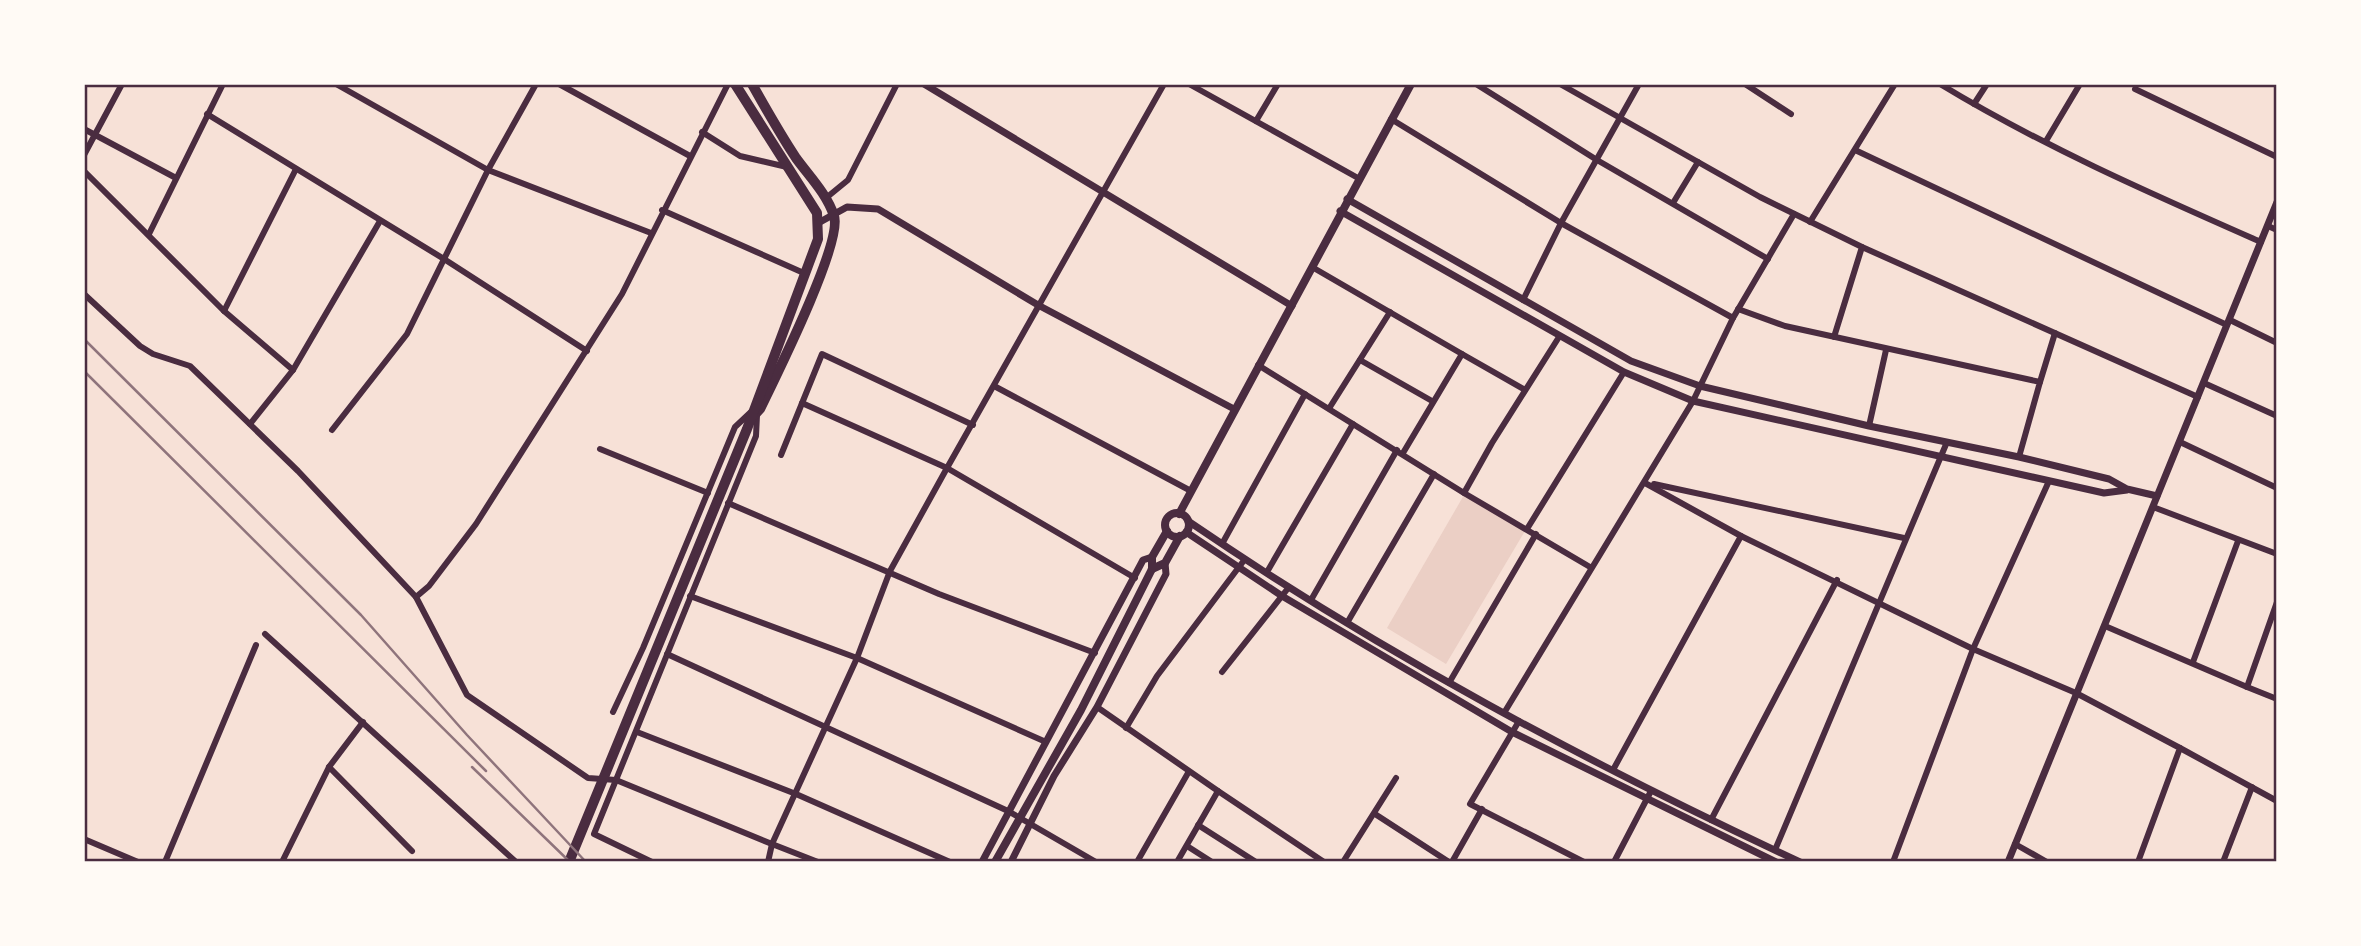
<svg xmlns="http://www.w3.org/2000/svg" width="2361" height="946" viewBox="0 0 2361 946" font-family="Raleway,sans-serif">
<rect width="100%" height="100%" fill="#f7e1d7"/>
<polygon fill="#ebcfc5" points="1464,495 1525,531 1446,664 1387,628"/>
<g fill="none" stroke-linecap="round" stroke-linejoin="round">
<g stroke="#4a2c40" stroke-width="6">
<polyline points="336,84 488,170 651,233"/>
<polyline points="559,84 690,156"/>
<polyline points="1189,84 1358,178"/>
<polyline points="1476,84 1597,160 1768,259"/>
<polyline points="1560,84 1760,197 1862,247 1834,337"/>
<polyline points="1745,84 1791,114"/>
<path d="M1940,84C2042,146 2152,194 2261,242"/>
<polyline points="2135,89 2277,157"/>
<polyline points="1974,104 1987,84"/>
<polyline points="207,114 444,259 587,351"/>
<polyline points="1391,119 1561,223 1733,318"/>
<polyline points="1256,121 1278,84"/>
<polyline points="84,129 176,178"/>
<polyline points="702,132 740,156 787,167"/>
<polyline points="2046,141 2080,84"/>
<polyline points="1855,150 2227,325"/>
<polyline points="84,155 122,84"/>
<polyline points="84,171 224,311 293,370"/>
<polyline points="826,198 848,180 897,84"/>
<polyline points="1673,203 1698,162"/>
<polyline points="662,210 806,274"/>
<polyline points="1810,222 1895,84"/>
<polyline points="2268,226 2277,230"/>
<polyline points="149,234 223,84"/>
<polyline points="1862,247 2198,397"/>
<polyline points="1312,267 1462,354 1403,453"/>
<polyline points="84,294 140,346 153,354 190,366 298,471 416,597 467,695 588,778 616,780 772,844 857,658 890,571 947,468 802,403"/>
<polyline points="1523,300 1561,223 1639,84"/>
<polyline points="1738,309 1785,326 2040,382 2019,457"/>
<polyline points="224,311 296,169"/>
<polyline points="2230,320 2277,343"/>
<polyline points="1462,354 1525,390"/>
<polyline points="1360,360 1432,401"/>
<polyline points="1258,365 1464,493 1590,567"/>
<polyline points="2040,382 2055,333"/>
<polyline points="2204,383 2277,416"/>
<polyline points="996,387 1191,491"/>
<polyline points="1330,407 1390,312"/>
<polyline points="250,424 293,370 380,221"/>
<polyline points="1869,426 1886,350"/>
<polyline points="332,430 407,334 488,170 536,84"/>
<polyline points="2180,442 2277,488"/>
<polyline points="600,449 708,493"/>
<polyline points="781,455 822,354 973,425"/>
<polyline points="1654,484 1904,538"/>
<polyline points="1464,493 1492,443 1559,337"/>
<polyline points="728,503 939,594 1095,653"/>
<polyline points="2153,507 2277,554"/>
<polyline points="1527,529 1624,372"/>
<polyline points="1741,536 1973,649 2076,693 2180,748 2138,862"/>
<polyline points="1222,544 1305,394"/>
<polyline points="1267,572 1353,424"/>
<polyline points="1135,578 947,468 1164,84"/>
<polyline points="690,596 857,658 1046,742"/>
<polyline points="416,597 429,586 476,524 622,294 728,84"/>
<polyline points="1311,600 1397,450"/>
<polyline points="1347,623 1434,474"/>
<polyline points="2105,626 2247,687 2277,602"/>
<polyline points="265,634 516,862"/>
<polyline points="667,654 1008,811 1096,862"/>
<polyline points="2193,662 2238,541"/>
<polyline points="1222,672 1289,587"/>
<polyline points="1449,683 1536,534"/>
<polyline points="2247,687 2277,699"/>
<polyline points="1097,707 1218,791 1177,862"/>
<polyline points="613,712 643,648 735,427 752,411"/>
<polyline points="1504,713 1693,401 1733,318 1794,214"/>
<polyline points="1519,721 1470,804 1584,862"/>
<polyline points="1126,728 1157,676 1245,559"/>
<polyline points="637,732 796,794 950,862"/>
<polyline points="2180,748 2277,801"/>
<polyline points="329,767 412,851"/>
<polyline points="1613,770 1741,536 1645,483"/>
<polyline points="1218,791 1324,862"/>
<polyline points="1375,814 1449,862"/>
<polyline points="1711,820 1837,580"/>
<polyline points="1198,825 1256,862"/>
<polyline points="84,839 138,862"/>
<polyline points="2015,844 2047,862"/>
<polyline points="1187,846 1212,862"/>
<polyline points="1775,850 1947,442"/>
<polyline points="165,862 256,645"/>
<polyline points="282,862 329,767 363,722"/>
<polyline points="652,862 594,834 756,436 757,415"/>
<polyline points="768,862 772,844 818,862"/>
<polyline points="1137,862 1188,773"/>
<polyline points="1343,862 1396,778"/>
<polyline points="1452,862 1482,809"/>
<polyline points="1614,862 1651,791"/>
<polyline points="1893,862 1973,649 2049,481"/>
<polyline points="2223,862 2252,787"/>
</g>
<g stroke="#4a2c40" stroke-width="7">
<polyline points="924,84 1292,306"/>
<polyline points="1347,199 1631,361 1700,386 1869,426 2019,457 2109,479 2127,489 2157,496"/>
<polyline points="1340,211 1624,372 1693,401 2104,493 2127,490"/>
<polyline points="820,222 847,207 878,209 1038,305 1234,409"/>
<path d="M1188,521C1381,653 1588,763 1800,862"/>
<polyline points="1186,532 1282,596 1512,732 1776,862"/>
<polyline points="982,862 1143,560 1152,557"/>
<polyline points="1011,862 1054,776 1097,707 1166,574 1165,563"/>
<polyline points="2008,862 2277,202"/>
</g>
<g stroke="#4a2c40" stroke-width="8">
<circle cx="1177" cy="525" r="12"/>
<polyline points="1179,514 1411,84"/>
<polyline points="1152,569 1165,563 1180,536"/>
<polyline points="995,862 1081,710 1152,569 1152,557 1167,531"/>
</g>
<g stroke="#4a2c40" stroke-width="10">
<path d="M750,420L760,409C775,378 843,242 834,216C827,194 809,176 796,158C780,134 766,109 752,84"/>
<polyline points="569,862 747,429 818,239 817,213 735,84"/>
</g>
<g stroke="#8f747c" stroke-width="2.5">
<polyline points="84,339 361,615 467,735 586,862"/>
<polyline points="84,371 486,771"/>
<polyline points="472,767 570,862"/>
</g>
</g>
<rect width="2361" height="946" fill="none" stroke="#fffaf5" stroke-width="172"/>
<rect x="86" y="86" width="2189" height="774" fill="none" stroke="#4a2c40" stroke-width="2.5"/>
</svg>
